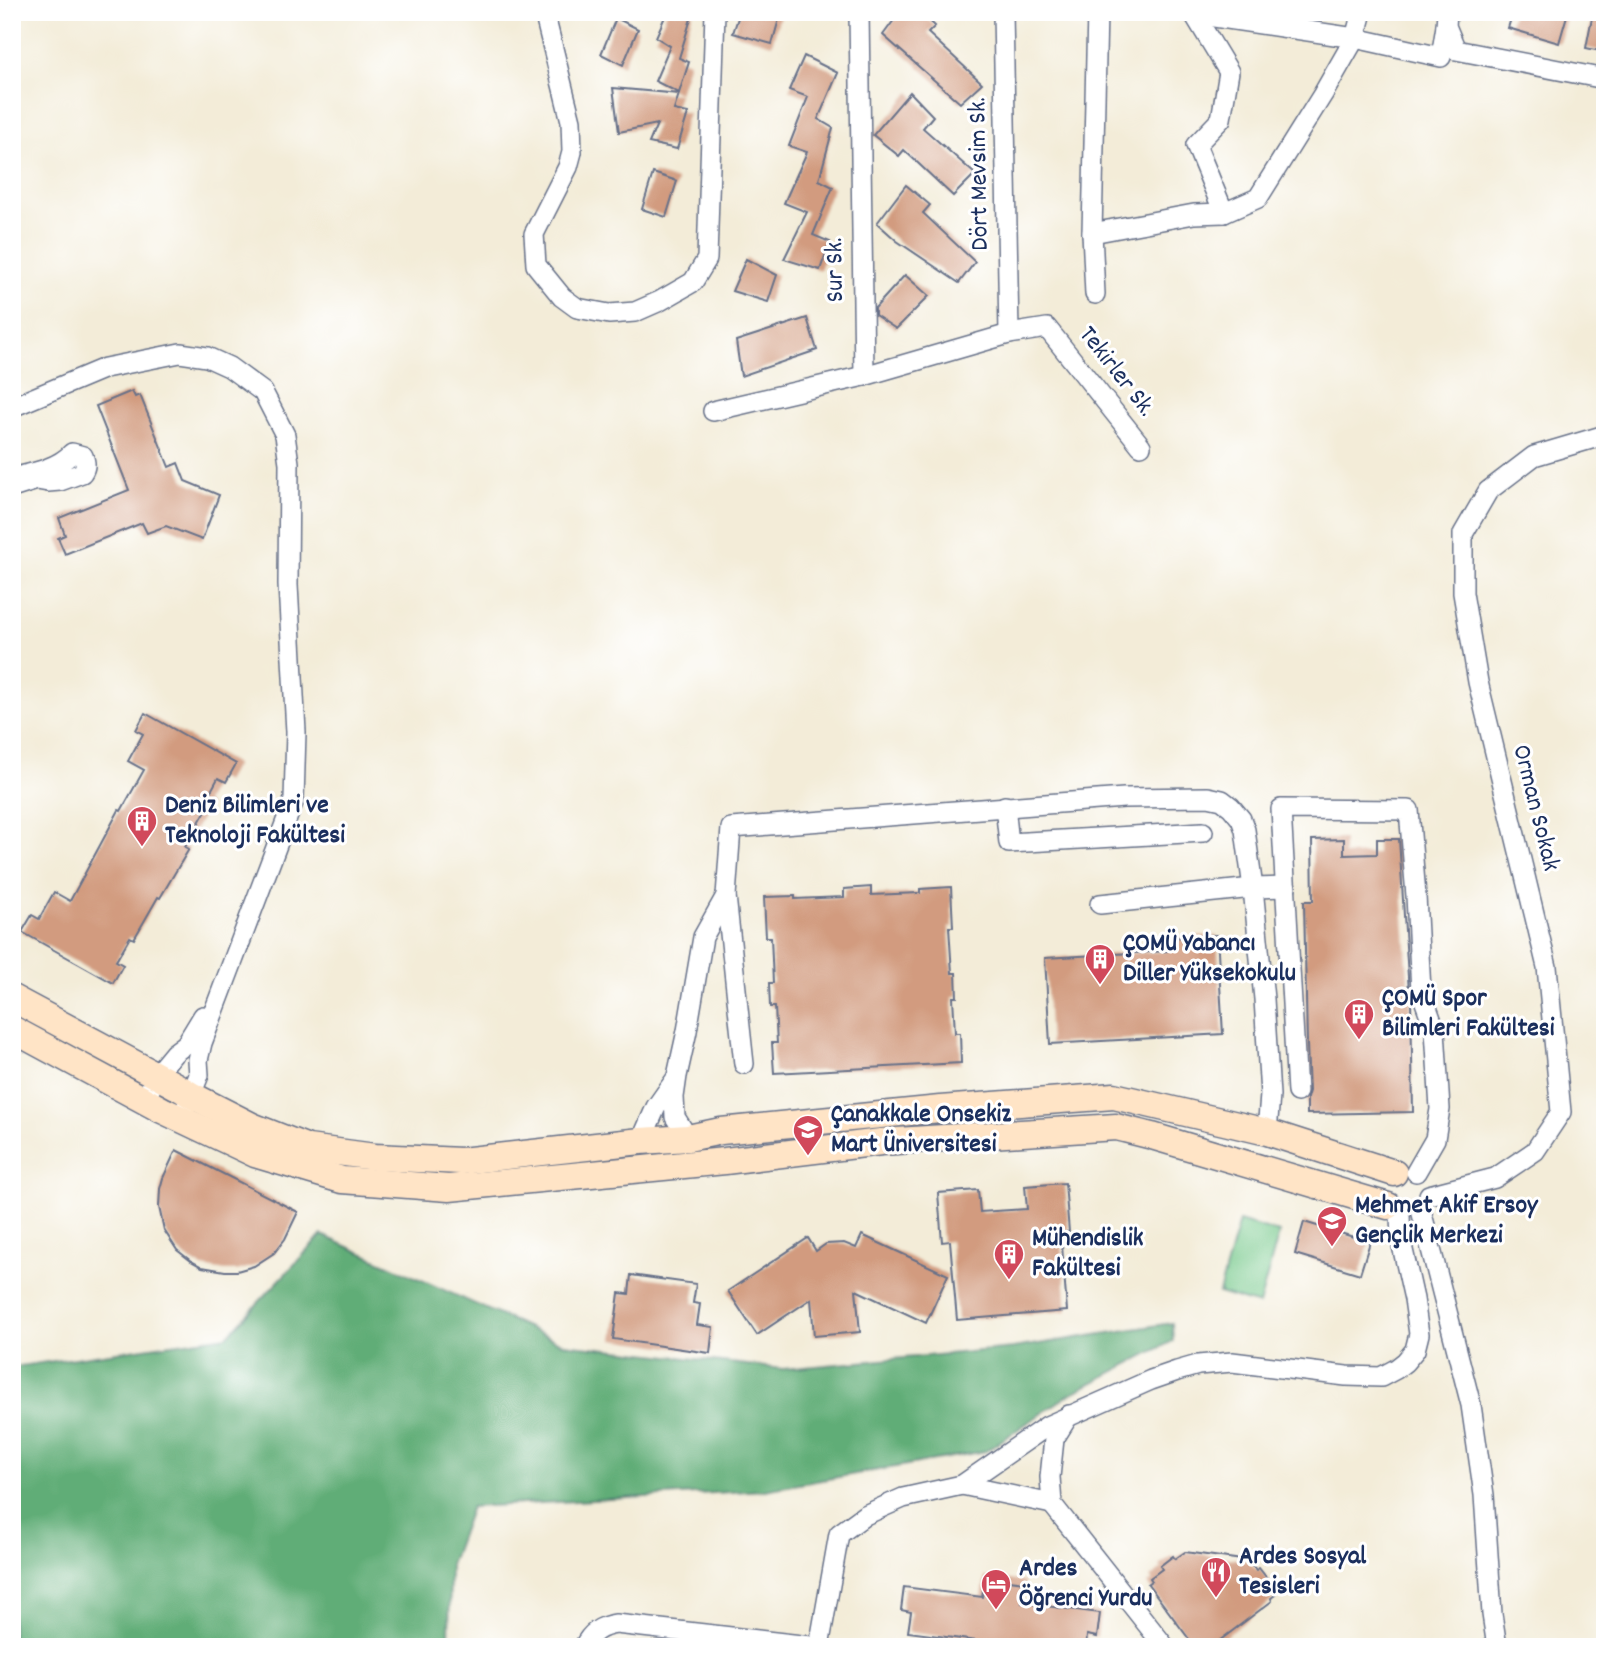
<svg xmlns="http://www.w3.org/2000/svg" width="1617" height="1659" viewBox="0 0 1617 1659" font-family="Dekko,sans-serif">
<rect width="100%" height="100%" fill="#fff"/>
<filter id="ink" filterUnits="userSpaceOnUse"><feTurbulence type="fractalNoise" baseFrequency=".0143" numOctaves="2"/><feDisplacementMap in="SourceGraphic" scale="14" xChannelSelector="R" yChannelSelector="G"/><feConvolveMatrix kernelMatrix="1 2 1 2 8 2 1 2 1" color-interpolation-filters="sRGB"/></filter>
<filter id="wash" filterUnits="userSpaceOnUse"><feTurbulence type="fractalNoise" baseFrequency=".00686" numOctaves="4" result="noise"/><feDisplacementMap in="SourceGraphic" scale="28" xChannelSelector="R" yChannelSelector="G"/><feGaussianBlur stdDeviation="1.57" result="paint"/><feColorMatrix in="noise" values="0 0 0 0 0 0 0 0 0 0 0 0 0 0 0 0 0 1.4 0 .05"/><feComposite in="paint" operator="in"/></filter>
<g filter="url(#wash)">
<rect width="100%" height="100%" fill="#f3ecd8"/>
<polygon fill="#77c98b" stroke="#497c74" stroke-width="2" points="1239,1221 1279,1233 1259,1305 1219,1293"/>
<polygon fill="#61ad77" stroke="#3e6e6a" stroke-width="2" points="322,1235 564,1344 783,1369 1013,1348 1172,1323 1173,1341 1070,1394 986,1451 765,1490 471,1507 450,1565 449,1647 12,1647 12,1367 227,1336"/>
<g id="blocks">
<g fill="#d29b7f">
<polygon points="667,12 693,12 679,58 689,62 679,93 655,81 670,46 656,37"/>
<polygon points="740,12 781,12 772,44 733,33"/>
<polygon points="900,12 920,12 935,26 928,33 982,83 960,103 883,35"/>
<polygon points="1513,12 1568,12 1559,43 1508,28"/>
<polygon points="1593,12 1605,12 1605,52 1586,48"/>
<polygon points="616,18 638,29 623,65 601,54"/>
<polygon points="804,56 838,73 818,119 833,128 819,180 833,187 813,235 830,242 820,270 784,259 807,212 784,203 807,152 789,146 808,97 789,90"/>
<polygon points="613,88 679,94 674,110 688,113 677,149 649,143 657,124 619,132"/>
<polygon points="910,92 933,116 923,128 975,174 953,196 904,150 899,156 873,135"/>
<polygon points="653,173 677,181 666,217 642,209"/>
<polygon points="906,185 930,205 923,213 975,262 959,283 897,241 877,223"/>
<polygon points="746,259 777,275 768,302 732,291"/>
<polygon points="905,275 929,296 896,329 875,315 875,308"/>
<polygon points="807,318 817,350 741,376 736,341"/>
<polygon points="132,391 135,397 140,395 169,467 178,463 185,481 219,495 202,540 166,526 147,533 142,523 65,554 58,538 65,535 59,518 129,490 96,406"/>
<polygon points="145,713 236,764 226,782 218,778 205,802 209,805 185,847 189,849 160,898 158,897 134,939 130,937 116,961 123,965 113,983 22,932 32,915 39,919 54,892 70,901 119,810 121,811 144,770 128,761 143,734 136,730"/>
<polygon points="1344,839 1344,855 1377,854 1377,839 1399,839 1409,992 1411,1000 1413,1112 1307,1114 1307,1098 1309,1091 1307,1044 1304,901 1313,901 1312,840"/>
<polygon points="871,887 871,895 920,893 920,889 951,887 953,927 949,927 952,973 956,973 957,997 953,997 955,1033 960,1033 961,1063 774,1073 772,1043 777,1043 775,1007 770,1007 769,983 773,983 771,937 766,937 764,897 795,896 795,899 844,897 844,889"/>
<polygon points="1217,935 1223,1034 1050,1044 1045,958 1167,951 1166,938"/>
<polygon points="176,1150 298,1212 285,1239 274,1253 254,1266 237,1271 225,1271 202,1267 191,1261 177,1250 164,1230 159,1207 160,1189 163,1178"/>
<polygon points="1065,1183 1069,1232 1061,1232 1067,1311 957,1320 950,1241 942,1242 938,1193 978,1190 980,1212 1027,1209 1025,1186"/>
<polygon points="1304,1222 1370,1242 1360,1274 1295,1254"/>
<polygon points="862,1235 948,1275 926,1323 856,1290 860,1332 814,1336 811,1299 757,1335 728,1291 808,1238 816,1251 826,1244 844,1243 856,1248"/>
<polygon points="631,1275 696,1284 693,1303 700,1304 697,1325 713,1327 710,1353 613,1339 619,1293 629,1294"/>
<polygon points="1185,1552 1249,1561 1256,1570 1259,1568 1269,1581 1266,1583 1275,1595 1271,1598 1272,1601 1211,1647 1195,1647 1148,1584 1152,1581 1150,1578 1162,1569 1160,1566 1173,1556 1175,1559"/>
<polygon points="985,1577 1025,1582 1022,1603 1100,1613 1097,1637 1087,1635 1086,1647 976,1647 976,1641 908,1632 911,1612 901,1610 904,1587 982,1597"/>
</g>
</g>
</g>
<g filter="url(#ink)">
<use href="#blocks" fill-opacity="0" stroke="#677189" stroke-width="2"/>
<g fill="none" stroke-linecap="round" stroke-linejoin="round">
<g stroke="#677189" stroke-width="22">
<g id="street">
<polyline points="544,12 571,121 572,152 568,167 534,234 536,265 562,297 577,308 609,314 635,312 660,301 693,282 707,259 715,12"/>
<polyline points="859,12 864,376"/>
<polyline points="1003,12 1009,334"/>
<polyline points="1191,12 1194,14 1355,38 1441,57 1446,26"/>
<polyline points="1447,12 1446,26 1456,50 1605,79"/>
<polyline points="1194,14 1229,72 1221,119 1196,145 1224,213"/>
<polyline points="1092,233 1097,12"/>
<polyline points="1095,294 1092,233 1194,214 1224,213 1258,198 1323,94 1355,38 1362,12"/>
<polyline points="12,407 105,368 180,353 207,357 229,367 263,392 285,435 289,463 288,585 296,732 294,800 202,1043 198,1060 199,1075 187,1105"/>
<polyline points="713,411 864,376 1009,334 1047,328 1141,446"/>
<path d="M12,478C32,473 57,469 72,453L83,456C86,463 86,467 82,473L60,481L48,482L37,480L12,488"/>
<polyline points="1005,806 1009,843 1203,832"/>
<polyline points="726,896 744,1064"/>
<polyline points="1100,904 1253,888 1286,887"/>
<polyline points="1297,1092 1281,809 1409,810 1416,896 1421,991 1435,1030 1440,1109 1435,1139 1416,1172"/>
<polyline points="146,1101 155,1076 174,1053 186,1044 203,1016"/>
<polyline points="688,1138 675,1117 674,1097 677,1076 687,1031 703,937 726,896 731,828 1124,798 1208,797 1222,800 1231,807 1241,819 1245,830 1253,888 1264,999 1270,1095 1267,1132"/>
<polyline points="641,1141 656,1107 675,1080"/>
<polyline points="1429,1195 1495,1178 1535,1151 1561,1112 1547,967 1478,682 1463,593 1463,534 1488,491 1534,456 1605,435"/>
<polyline points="1421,1210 1471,1405 1484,1495 1492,1614 1497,1647"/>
<polyline points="1069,1415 1054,1439 1050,1477 1052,1504 1165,1647"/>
<polyline points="962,1485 1052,1504"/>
<path d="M584,1647C591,1632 601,1626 616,1624L819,1647L839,1534L865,1515L903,1498L962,1485L1047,1426L1151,1380L1177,1371L1198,1365L1232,1362L1346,1376L1381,1377L1396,1369L1405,1362L1415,1350L1419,1334L1414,1299L1401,1241L1400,1215"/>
</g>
</g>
<g stroke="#677189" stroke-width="29">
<g id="secondary">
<polyline points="12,998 178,1087 191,1095 252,1126 308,1148 375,1157 461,1161 641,1141 688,1138 721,1131 940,1109 1114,1096 1267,1132 1394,1173"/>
<polyline points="12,1029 162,1110 255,1154 342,1180 449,1188 725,1161 881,1142 1116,1127 1152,1136 1388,1206"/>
</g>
</g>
<use href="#street" stroke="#fff" stroke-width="19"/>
<use href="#secondary" stroke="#ffe4c6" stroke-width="26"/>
</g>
</g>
<defs>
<g id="building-pin" transform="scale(1.575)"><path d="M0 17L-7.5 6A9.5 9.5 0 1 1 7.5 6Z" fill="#d1495b" stroke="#fff"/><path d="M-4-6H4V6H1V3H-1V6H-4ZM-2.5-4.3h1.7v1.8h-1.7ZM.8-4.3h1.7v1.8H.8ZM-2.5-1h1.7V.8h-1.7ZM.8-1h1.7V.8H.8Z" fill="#fff"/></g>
<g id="university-pin" transform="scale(1.575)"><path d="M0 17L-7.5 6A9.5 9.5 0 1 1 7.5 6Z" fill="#d1495b" stroke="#fff"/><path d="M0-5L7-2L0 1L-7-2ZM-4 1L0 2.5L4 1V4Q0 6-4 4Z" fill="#fff"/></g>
<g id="restaurant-pin" transform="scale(1.575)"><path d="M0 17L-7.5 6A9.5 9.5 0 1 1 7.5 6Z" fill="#d1495b" stroke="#fff"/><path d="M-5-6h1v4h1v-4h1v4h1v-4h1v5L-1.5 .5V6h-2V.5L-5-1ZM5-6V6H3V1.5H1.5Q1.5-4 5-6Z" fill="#fff"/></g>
<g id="hotel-pin" transform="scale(1.575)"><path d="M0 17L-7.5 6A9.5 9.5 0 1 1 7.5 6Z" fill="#d1495b" stroke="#fff"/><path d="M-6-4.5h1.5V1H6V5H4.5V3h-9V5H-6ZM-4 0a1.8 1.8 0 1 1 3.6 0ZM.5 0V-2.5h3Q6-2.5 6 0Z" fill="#fff"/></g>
</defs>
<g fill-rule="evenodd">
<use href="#building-pin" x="142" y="821"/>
<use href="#building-pin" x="1100" y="959"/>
<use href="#building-pin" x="1359" y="1014"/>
<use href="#university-pin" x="808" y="1130"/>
<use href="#university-pin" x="1332" y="1221"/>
<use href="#building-pin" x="1009" y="1254"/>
<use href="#restaurant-pin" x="1216" y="1572"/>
<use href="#hotel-pin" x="996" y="1584"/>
</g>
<g text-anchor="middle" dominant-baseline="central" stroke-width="6" stroke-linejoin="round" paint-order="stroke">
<g font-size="26" fill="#1b2f5e" stroke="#fff">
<text transform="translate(980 174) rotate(-91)">Dört Mevsim Sk.</text>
<text transform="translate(836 270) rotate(-91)">Sur Sk.</text>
<text transform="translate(1116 372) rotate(52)">Tekirler Sk.</text>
<text transform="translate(1535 808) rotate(76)">Orman Sokak</text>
</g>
<g font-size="26" font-weight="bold" fill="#1b2f5e" stroke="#fff" text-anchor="start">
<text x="165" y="806">Deniz Bilimleri ve<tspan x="165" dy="30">Teknoloji Fakültesi</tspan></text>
<text x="1123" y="944">ÇOMÜ Yabancı<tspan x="1123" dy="30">Diller Yüksekokulu</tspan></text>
<text x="1382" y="999">ÇOMÜ Spor<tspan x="1382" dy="30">Bilimleri Fakültesi</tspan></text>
<text x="831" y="1115">Çanakkale Onsekiz<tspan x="831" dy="30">Mart Üniversitesi</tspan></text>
<text x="1355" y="1206">Mehmet Akif Ersoy<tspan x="1355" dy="30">Gençlik Merkezi</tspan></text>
<text x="1032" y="1239">Mühendislik<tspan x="1032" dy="30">Fakültesi</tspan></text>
<text x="1239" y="1557">Ardes Sosyal<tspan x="1239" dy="30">Tesisleri</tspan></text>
<text x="1019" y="1569">Ardes<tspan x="1019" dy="30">Öğrenci Yurdu</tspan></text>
</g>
</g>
<rect width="1617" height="1659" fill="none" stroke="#fff" stroke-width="42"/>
</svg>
